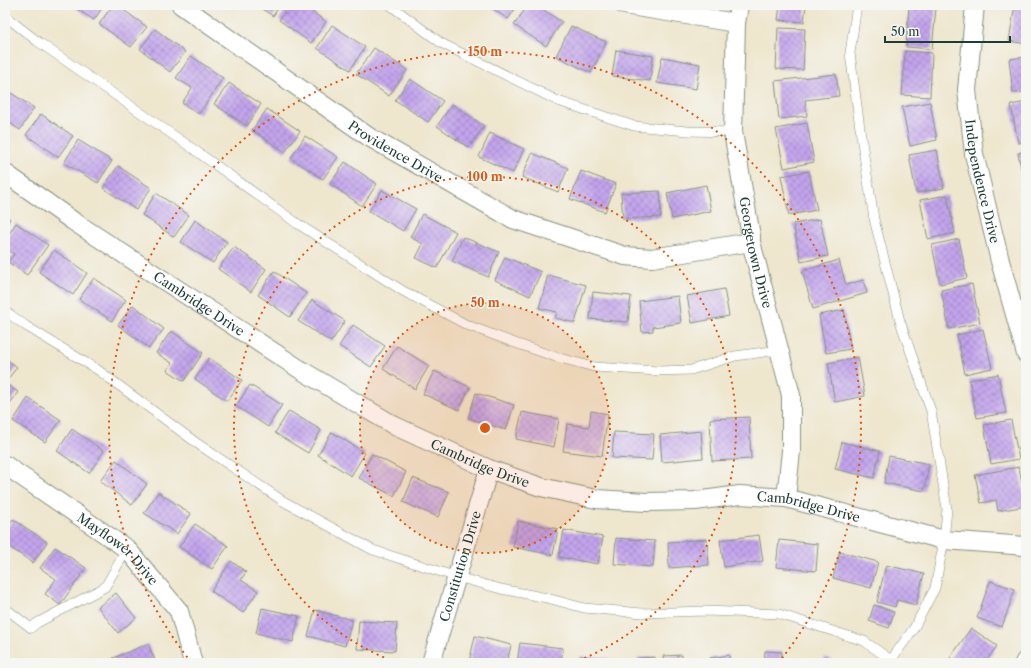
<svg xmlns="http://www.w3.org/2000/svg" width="1031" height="668" viewBox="0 0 1031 668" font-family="'Libre Caslon Text',serif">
<defs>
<pattern id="building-cross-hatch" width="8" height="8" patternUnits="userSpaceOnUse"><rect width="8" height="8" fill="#c3a4ed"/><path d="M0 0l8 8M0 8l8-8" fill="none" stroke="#9e87c1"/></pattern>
</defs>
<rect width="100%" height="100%" fill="#f6f6f2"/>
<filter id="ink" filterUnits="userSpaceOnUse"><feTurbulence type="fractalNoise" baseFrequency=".025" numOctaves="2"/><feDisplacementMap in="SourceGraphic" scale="8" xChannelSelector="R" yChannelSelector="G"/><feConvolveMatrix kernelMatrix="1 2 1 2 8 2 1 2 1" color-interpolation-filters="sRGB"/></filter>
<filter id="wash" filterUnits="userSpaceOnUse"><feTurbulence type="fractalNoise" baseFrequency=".012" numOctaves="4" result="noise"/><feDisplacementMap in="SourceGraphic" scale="16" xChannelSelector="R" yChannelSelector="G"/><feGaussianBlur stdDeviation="0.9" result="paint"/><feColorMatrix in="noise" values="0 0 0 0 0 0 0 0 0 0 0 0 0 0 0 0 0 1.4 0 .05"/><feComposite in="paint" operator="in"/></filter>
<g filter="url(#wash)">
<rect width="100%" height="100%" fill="#eee6cd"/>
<g id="blocks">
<g fill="url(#building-cross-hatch)">
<polygon points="71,5 104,5 94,20"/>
<polygon points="113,5 117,5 147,27 131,47 99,24"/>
<polygon points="256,5 280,5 273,16"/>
<polygon points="289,5 303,5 326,22 311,43 279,20"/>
<polygon points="487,5 518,5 508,19"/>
<polygon points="528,5 536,5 562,22 546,46 514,25"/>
<polygon points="780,5 806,5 804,22 778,20"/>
<polygon points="1015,5 1026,5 1026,44 1009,41"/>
<polygon points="909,6 936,8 932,49 906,47"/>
<polygon points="332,25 365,47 350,70 317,48"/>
<polygon points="571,26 606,42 591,73 556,56"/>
<polygon points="778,28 805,29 803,70 776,69"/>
<polygon points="155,29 185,52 170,72 140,49"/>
<polygon points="374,48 407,70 389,96 356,74"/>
<polygon points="616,50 653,56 650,81 612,76"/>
<polygon points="905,51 932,53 930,97 902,95"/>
<polygon points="191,56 223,78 199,114 182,103 192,88 176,78"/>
<polygon points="662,57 700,64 696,89 657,83"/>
<polygon points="1026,57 1026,92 1013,93 1009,59"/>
<polygon points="836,74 839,96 805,100 807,116 779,119 775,81"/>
<polygon points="410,79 443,101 428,122 395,100"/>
<polygon points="229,83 261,104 247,126 214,104"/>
<polygon points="5,89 34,108 20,130 5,120"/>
<polygon points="930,102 937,140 910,146 902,107"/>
<polygon points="1026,102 1026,142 1018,143 1011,105"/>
<polygon points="452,104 484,126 469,148 437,126"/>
<polygon points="267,109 300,131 285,152 252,130"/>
<polygon points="41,114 73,136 58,157 26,135"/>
<polygon points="807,123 814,162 784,168 776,129"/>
<polygon points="490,133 524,149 513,173 479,157"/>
<polygon points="305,136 338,157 323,179 291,158"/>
<polygon points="78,140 112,161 98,183 64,163"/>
<polygon points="937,150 944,188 916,193 909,155"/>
<polygon points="1026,151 1026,188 1025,188 1018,153"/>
<polygon points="532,153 568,168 558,192 522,177"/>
<polygon points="345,162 377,184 362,206 330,184"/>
<polygon points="118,166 151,188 136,210 103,188"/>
<polygon points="581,171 616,184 605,212 570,199"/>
<polygon points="809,171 817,210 789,215 781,176"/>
<polygon points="706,185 711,211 672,219 667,193"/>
<polygon points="382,190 416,209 403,231 369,211"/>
<polygon points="660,191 661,217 623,219 621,193"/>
<polygon points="156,193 189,215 174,237 142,215"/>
<polygon points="947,195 955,233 928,239 920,200"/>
<polygon points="422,214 456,232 437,268 416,258 423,244 410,237"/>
<polygon points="5,215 10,219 5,227"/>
<polygon points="820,219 828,256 801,262 793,224"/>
<polygon points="195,220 227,242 213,263 181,242"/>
<polygon points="16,223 48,245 27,275 8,262 14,254 5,248 5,240"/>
<polygon points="463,237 499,252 488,277 452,261"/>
<polygon points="959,239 967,278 940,284 932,245"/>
<polygon points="234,247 266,269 251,292 218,269"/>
<polygon points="54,250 87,273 73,295 39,272"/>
<polygon points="505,257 541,272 530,296 495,280"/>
<polygon points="839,260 846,285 863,280 867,293 813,309 802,271"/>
<polygon points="274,271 306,293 290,317 258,295"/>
<polygon points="548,275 586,285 575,323 555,318 557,312 539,308"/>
<polygon points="94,278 126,300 112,321 79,299"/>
<polygon points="972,284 980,323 949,329 941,290"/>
<polygon points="724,289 729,316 692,323 687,296"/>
<polygon points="593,292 631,296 628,322 590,319"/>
<polygon points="678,296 681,323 653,327 653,331 642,332 639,301"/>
<polygon points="312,300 345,321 331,342 298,321"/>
<polygon points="133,305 164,329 149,348 118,325"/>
<polygon points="844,310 851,349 826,353 819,315"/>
<polygon points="353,325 385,346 371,367 339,346"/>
<polygon points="983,329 992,368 965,374 957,335"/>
<polygon points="171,331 203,353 184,381 167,370 172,363 156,353"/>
<polygon points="397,346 429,366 415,389 383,369"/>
<polygon points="858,357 865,396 835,402 828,363"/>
<polygon points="5,358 17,367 5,383 18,392 5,411"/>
<polygon points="209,358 242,380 227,401 195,379"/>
<polygon points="434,371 470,387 459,410 423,394"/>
<polygon points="998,374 1006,413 977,418 969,380"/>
<polygon points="250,385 282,405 268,427 236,406"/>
<polygon points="476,393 514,405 506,430 468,418"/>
<polygon points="28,398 61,420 45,442 13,421"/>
<polygon points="289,411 321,430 308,453 275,433"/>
<polygon points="591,411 608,414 602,456 563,451 567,424 589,427"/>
<polygon points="522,412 559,419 554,447 516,439"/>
<polygon points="749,417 751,459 712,461 710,419"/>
<polygon points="1011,420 1019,459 991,464 984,425"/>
<polygon points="72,429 104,451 89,473 57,451"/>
<polygon points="701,431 703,458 662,462 660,435"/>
<polygon points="332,432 365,453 351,476 318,455"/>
<polygon points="614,432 654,434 652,460 612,458"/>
<polygon points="842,442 880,451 874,478 835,469"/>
<polygon points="372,454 406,472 394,496 359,478"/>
<polygon points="889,456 929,464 924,491 884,483"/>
<polygon points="116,460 147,484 132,505 100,481"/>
<polygon points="1019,467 1026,506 998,511 996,500 981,503 975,475"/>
<polygon points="413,478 449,492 438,517 403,502"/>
<polygon points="158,492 191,514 177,534 144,513"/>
<polygon points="13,519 47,542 33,563 5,544 5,531"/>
<polygon points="518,521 558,529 553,555 513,547"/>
<polygon points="195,524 228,546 212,569 179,547"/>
<polygon points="564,530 603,537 598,564 559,557"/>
<polygon points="759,535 763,561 724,567 720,540"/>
<polygon points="616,538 655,541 653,567 614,564"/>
<polygon points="707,539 709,565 669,568 668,542"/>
<polygon points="779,540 818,544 816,571 776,567"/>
<polygon points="55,547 86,568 60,605 45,594 56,579 40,568"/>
<polygon points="840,552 878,562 871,588 833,578"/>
<polygon points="231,561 246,572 241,580 258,591 243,613 211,591"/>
<polygon points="886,565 924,574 916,605 897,600 895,607 877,602"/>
<polygon points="990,581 1015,589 1002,627 977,618"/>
<polygon points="116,593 136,618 118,633 98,607"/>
<polygon points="874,605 894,612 889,628 869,621"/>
<polygon points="262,608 299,616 293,642 256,633"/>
<polygon points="315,610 352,620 345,646 308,636"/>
<polygon points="359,621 397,623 395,651 357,649"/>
<polygon points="971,628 997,646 985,663 951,663 948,661"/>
<polygon points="475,636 511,645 507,663 469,663"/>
<polygon points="520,643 563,648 561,663 517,663"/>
<polygon points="148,644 156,663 115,663 113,658"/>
<polygon points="765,651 782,652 781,663 764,663"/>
<polygon points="682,655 682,663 664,663 663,656"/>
<polygon points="729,655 730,663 710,663 710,658"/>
<polygon points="580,656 610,658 609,663 579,663"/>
<polygon points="655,657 656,663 638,663 638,658"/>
<polygon points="824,657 839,663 822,663"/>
</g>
</g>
</g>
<g filter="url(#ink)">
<use href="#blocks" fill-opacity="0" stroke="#869280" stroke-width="1"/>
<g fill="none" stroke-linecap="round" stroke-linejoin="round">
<g stroke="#869280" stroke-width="10">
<g id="lane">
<polyline points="390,5 441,43 558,101 634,126 687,131 733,132"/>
<polyline points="5,16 37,41 189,146 298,224 403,291 467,325 515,343 556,357 594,367 658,371 691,370 735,356 779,350"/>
<polyline points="5,311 26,326 98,370 198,444 283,501 373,550 457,577 501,589 547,598 584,608 642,613 706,611 779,614 864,641 891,660 914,628 935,588 944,540 947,509 931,411 900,321 874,219 861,136 850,53 857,5"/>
<polyline points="5,608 31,628 37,623 105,587 127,549"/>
</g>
</g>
<g stroke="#869280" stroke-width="20">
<g id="street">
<path id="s1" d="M181,5L369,137L513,219L625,256L652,258L751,242"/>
<polyline points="624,5 736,23"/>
<path id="s2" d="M739,5L736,23L733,132L751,236V242L791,395V451L786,498"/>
<path id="s3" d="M975,5L967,90L974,154L1000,261L1026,354"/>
<path id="s4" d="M5,173L73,221L301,370L395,426L489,469L541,487L596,499L646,502L695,501L740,495L786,498L944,540L1026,546"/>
<path id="s5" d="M5,465L127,549L179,611L193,663"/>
<path id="s6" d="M431,663L489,469"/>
<polyline points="1024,663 1026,660"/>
</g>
</g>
<use href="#lane" stroke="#fff" stroke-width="9"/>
<use href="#street" stroke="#fff" stroke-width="18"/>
</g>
</g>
<circle cx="485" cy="428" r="125" fill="#de580e" fill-opacity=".12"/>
<g fill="none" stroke="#de580e" stroke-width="2" stroke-dasharray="2 4">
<circle cx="485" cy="428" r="125"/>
<path d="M395 662A251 251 0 1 1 575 662"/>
<path d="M191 662A376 376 0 1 1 779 662"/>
</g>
<g text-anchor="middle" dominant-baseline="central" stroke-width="3" stroke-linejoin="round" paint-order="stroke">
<g font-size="13" fill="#1f3d34" stroke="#f6f6f2">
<text stroke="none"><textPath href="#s1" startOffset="260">Providence Drive</textPath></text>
<text stroke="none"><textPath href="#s3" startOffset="178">Independence Drive</textPath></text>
<text stroke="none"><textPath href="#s2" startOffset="250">Georgetown Drive</textPath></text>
<text stroke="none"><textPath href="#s4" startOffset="234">Cambridge Drive</textPath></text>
<text stroke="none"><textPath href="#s4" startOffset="558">Cambridge Drive</textPath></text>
<text stroke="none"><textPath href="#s4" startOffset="894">Cambridge Drive</textPath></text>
<text stroke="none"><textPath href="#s5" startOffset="141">Mayflower Drive</textPath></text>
<text stroke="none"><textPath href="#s6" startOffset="101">Constitution Drive</textPath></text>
</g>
</g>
<circle cx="485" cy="428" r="6" fill="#de580e" stroke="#f6f6f2" stroke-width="2"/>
<g font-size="12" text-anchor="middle" font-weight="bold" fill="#de580e" stroke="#f6f6f2" stroke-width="3" stroke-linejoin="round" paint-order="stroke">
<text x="485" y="56">150 m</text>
<text x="485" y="181">100 m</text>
<text x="485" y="307">50 m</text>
</g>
<rect width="1031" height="668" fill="none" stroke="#f6f6f2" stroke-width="20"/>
<path d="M885 36v6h125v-6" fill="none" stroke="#1f3d34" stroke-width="2"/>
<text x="891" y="36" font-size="12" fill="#1f3d34" stroke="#f6f6f2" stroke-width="3" paint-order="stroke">50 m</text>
</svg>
